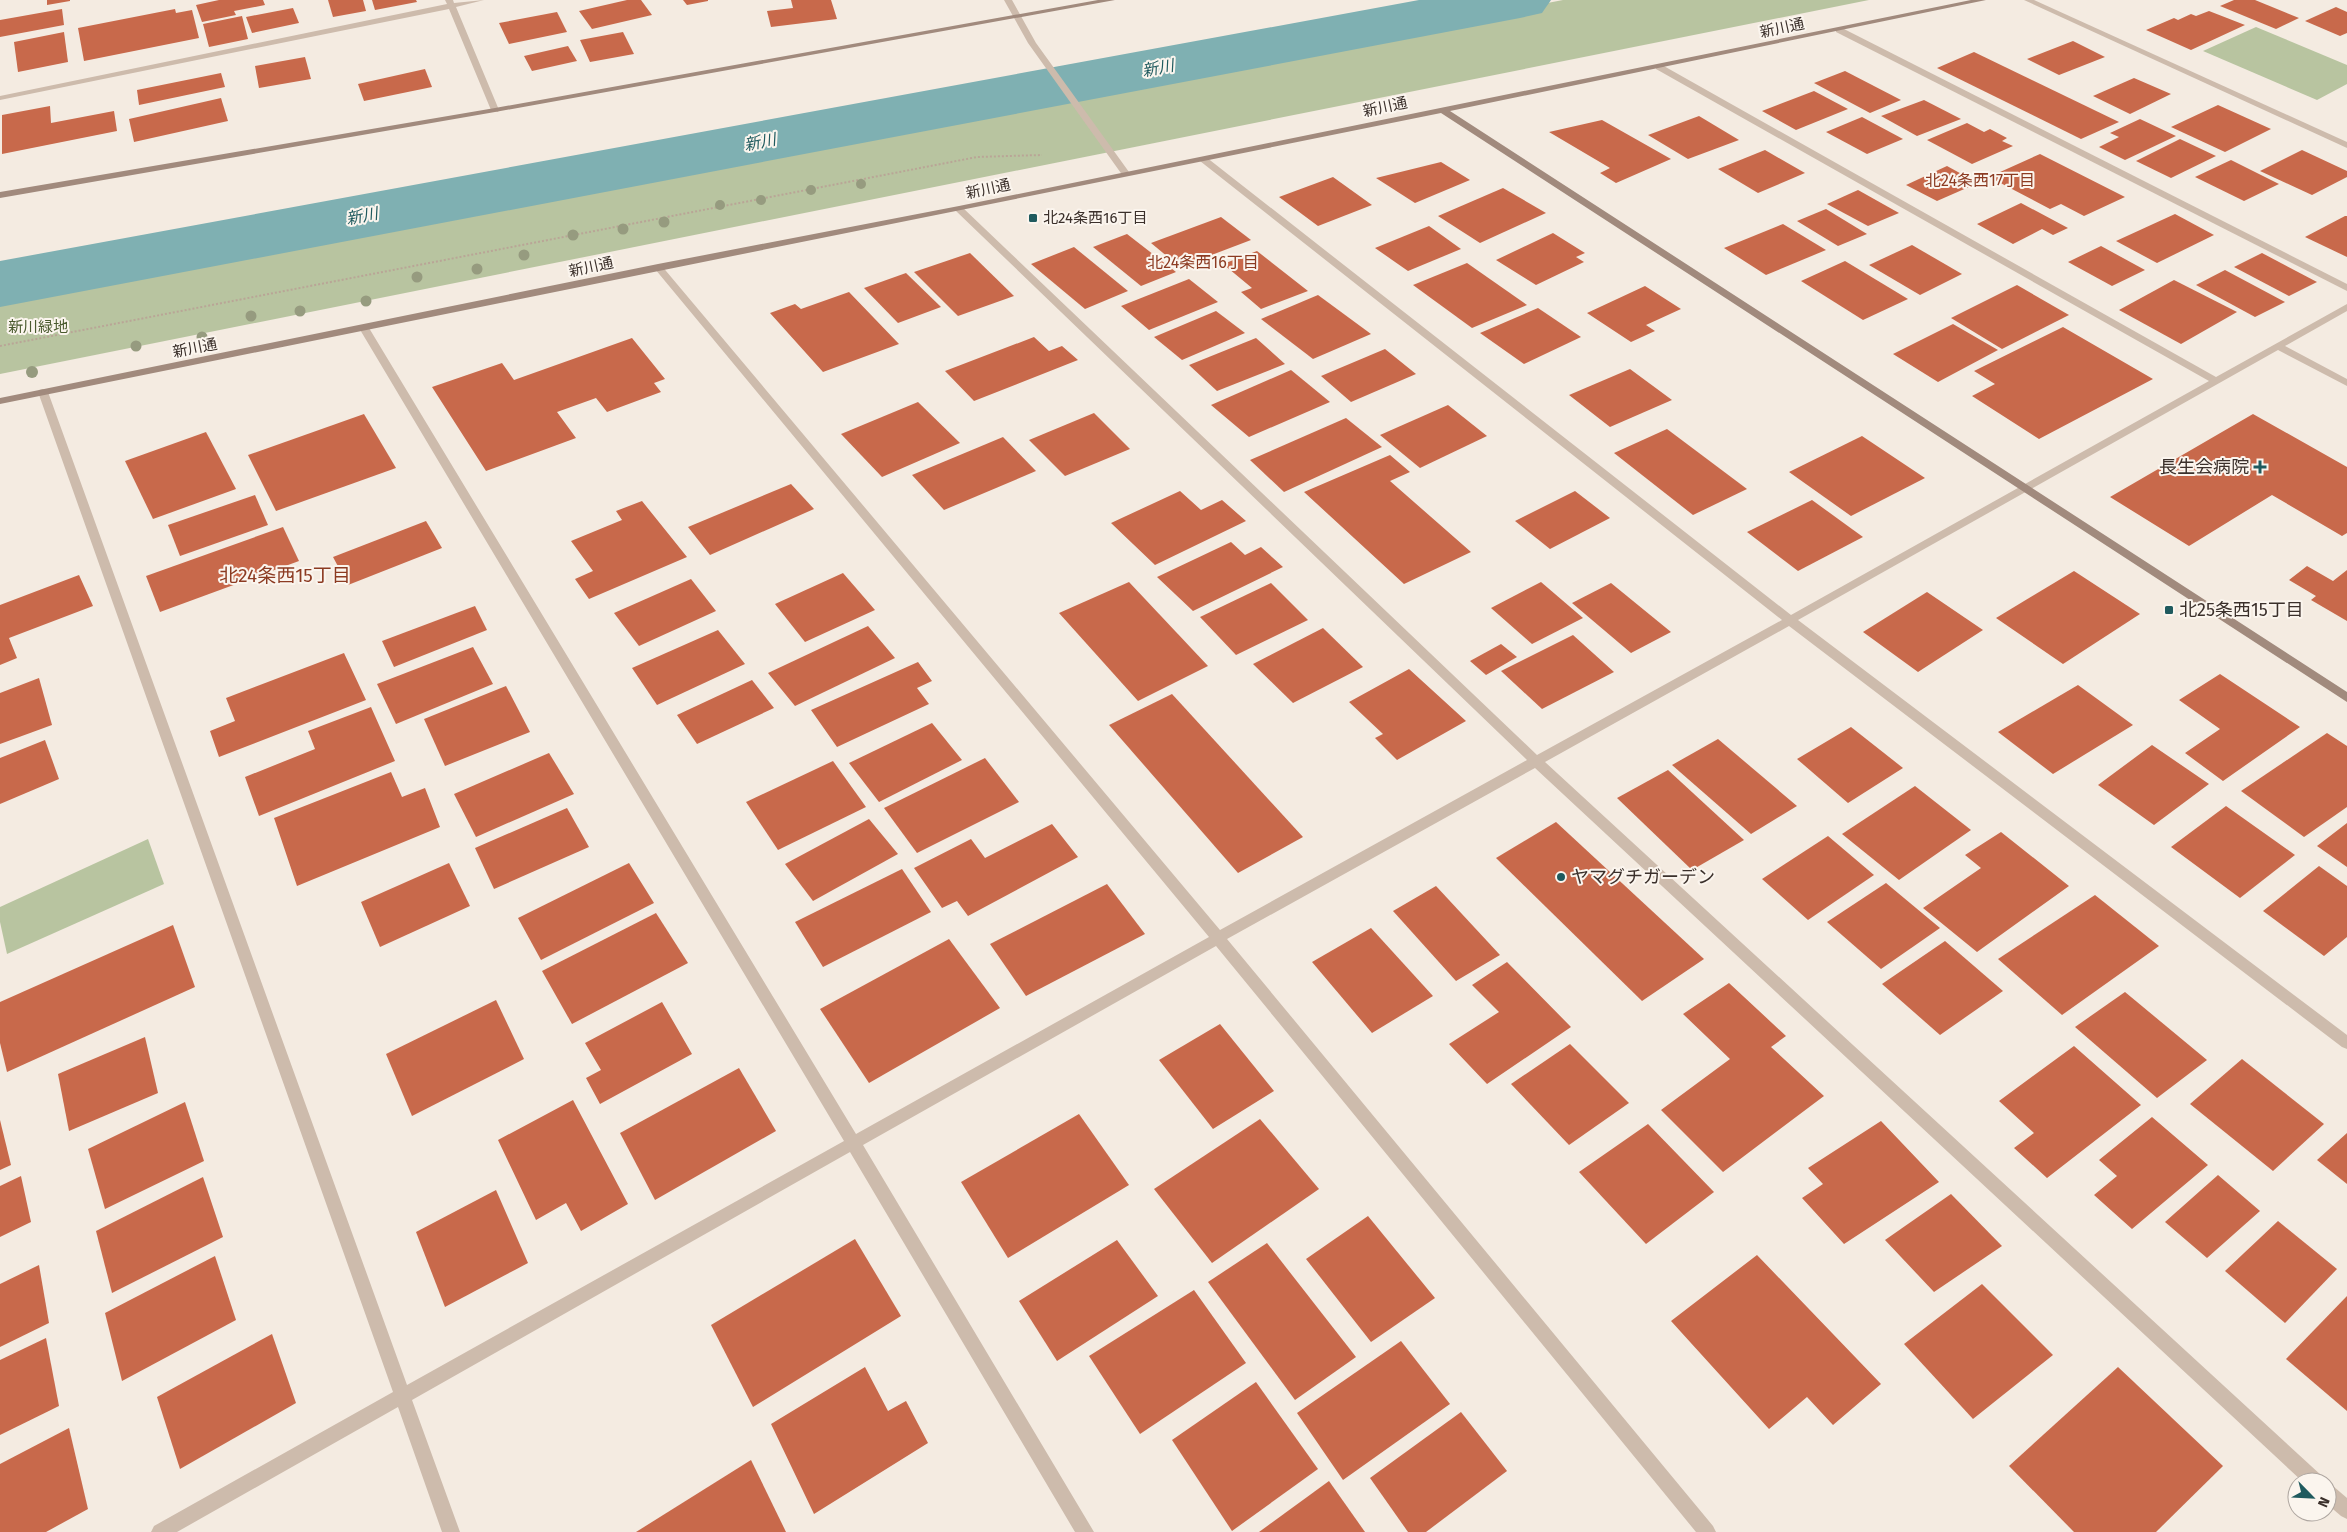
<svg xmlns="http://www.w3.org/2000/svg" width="2347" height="1532" viewBox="0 0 2347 1532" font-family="'Fira Sans','Noto Sans JP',sans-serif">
<rect width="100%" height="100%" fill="#f4ebe1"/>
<g fill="#b8c4a0">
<polygon points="1563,0 1869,0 0,374 0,296"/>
<polygon points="2256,27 2347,65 2347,84 2317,100 2203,51"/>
<polygon points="148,839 164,884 7,954 0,922 0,907"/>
</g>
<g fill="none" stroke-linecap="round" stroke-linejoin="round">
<polygon fill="#7fb0b2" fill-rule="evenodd" points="1419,0 1551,0 1542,13 1520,18 0,307 0,261"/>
</g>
<g fill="#c8694b">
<polygon points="47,0 70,0 70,1 47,5"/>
<polygon points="219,0 263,0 265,5 234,11 236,15 202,22 196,5"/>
<polygon points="328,0 363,0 366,11 333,17"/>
<polygon points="372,0 416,0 417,2 375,10"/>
<polygon points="627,0 641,0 652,15 592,29 579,11"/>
<polygon points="683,0 708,0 708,1 687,5"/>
<polygon points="791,0 831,0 837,19 771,27 767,11 793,8"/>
<polygon points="2234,0 2255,0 2299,18 2276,29 2220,6"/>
<polygon points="2336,7 2347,12 2347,33 2340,36 2305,21"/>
<polygon points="293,8 299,23 252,33 246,17"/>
<polygon points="62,9 64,25 0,37 0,20"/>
<polygon points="175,9 176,13 192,10 199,38 84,61 78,28"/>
<polygon points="2209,11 2245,25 2191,50 2146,30 2174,18 2178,20 2191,14 2196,16"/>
<polygon points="557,12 567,32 509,44 499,23"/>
<polygon points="242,16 248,39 209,47 203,24"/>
<polygon points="64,32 68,62 18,72 14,42"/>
<polygon points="623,32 634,54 590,62 580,40"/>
<polygon points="2073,41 2105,57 2059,75 2027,59"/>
<polygon points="568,46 577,61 532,71 524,56"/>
<polygon points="1974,52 2119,122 2081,139 1937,68"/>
<polygon points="305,57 311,79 259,88 255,66"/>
<polygon points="425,69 432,87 364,101 358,84"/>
<polygon points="1845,71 1901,100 1870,113 1814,83"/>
<polygon points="221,73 225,87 139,105 137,90"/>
<polygon points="2134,78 2171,94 2130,114 2093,96"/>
<polygon points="1814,91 1848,109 1796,130 1762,111"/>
<polygon points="221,98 228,121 134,142 129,119"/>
<polygon points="1924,100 1961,119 1917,136 1881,116"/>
<polygon points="2218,105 2271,129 2225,152 2171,127"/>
<polygon points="50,106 51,123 114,111 117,131 2,154 2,115"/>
<polygon points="1699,116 1739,140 1688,159 1648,135"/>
<polygon points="1862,117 1903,139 1867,154 1826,132"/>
<polygon points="2140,119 2176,136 2125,160 2099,147 2119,137 2110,133"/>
<polygon points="1602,120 1671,159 1616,183 1600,173 1610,168 1549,132"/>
<polygon points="1967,123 1984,132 1990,129 2007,138 2002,141 2013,146 1972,164 1927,140"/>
<polygon points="2180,139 2216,156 2171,178 2136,161"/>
<polygon points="1765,150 1805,173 1758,193 1718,169"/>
<polygon points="2302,150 2347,171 2347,177 2312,195 2260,171"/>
<polygon points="2040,154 2125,197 2084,216 2061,204 2050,209 1989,177"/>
<polygon points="2231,160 2279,184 2244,201 2195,177"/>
<polygon points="1441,162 1470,180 1415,203 1376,178"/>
<polygon points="1947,166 1978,183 1937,201 1906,185"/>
<polygon points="1333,177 1372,205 1318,226 1279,197"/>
<polygon points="1503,188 1546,213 1480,243 1438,216"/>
<polygon points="1858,190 1899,213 1868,226 1827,204"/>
<polygon points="2021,203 2068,228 2053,235 2042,229 2013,244 1977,224"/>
<polygon points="1826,209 1867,234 1838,246 1797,221"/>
<polygon points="2175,214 2214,235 2157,263 2116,241"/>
<polygon points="2345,216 2347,216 2347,257 2305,237"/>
<polygon points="1221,217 1251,240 1180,267 1151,243"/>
<polygon points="1783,224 1826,250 1766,275 1724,248"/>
<polygon points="1429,226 1461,249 1408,271 1375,248"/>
<polygon points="1553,233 1585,253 1576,257 1584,262 1536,285 1496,260"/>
<polygon points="1127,234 1176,272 1141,286 1093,247"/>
<polygon points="1912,245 1962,274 1920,295 1869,265"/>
<polygon points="2101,246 2145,270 2112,286 2068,262"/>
<polygon points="1074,247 1128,291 1085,309 1031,264"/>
<polygon points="1257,251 1308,291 1261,309 1241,292 1252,288 1223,264"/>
<polygon points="970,253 1014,296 958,316 914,272"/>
<polygon points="2262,253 2317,282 2289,296 2234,267"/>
<polygon points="1845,261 1908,299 1863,320 1801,281"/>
<polygon points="1467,263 1527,305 1472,328 1413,285"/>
<polygon points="2225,270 2285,302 2255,317 2196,285"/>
<polygon points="906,273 941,307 898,323 864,288"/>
<polygon points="1189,279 1218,302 1149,330 1121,306"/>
<polygon points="2174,280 2237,312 2181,344 2119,310"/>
<polygon points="2017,285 2069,315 2002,349 1951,318"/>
<polygon points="1645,286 1681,309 1646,325 1655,331 1631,342 1587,313"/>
<polygon points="849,292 899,344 823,372 770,313 795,304 801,309"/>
<polygon points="1318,295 1371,334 1313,359 1261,319"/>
<polygon points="1538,308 1581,337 1524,364 1480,333"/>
<polygon points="1216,311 1245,333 1182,360 1154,337"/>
<polygon points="1953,324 1998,350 1938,382 1893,354"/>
<polygon points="2063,327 2153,379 2039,439 1972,396 1995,384 1974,371"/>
<polygon points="1034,337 1049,351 1062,346 1078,360 974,401 945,371"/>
<polygon points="632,338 665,379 654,383 661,392 607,412 596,398 557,412 576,438 486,471 432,387 502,363 514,380"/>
<polygon points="1256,338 1285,364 1217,391 1189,365"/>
<polygon points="1385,349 1416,374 1351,402 1321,376"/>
<polygon points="1630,369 1672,400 1610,427 1569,395"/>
<polygon points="1291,370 1330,402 1249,437 1211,405"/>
<polygon points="918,402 960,443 882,477 841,434"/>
<polygon points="1448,405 1487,436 1420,468 1380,435"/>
<polygon points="1094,413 1130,449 1065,476 1029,440"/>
<polygon points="364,414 396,468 276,511 248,455"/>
<polygon points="2253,414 2347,467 2347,533 2342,536 2272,495 2189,546 2110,497"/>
<polygon points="1346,418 1382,447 1284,492 1250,460"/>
<polygon points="1667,429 1747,489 1693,515 1614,453"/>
<polygon points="206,432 236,489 153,519 125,461"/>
<polygon points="1862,436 1925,478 1851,516 1789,472"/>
<polygon points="1003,437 1036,471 944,510 912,475"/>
<polygon points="1390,455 1410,472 1390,481 1471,552 1404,584 1304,492"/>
<polygon points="791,484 814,509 710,555 688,527"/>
<polygon points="1180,491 1201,510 1222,500 1246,521 1155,565 1111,523"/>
<polygon points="1575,491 1610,518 1550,549 1515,521"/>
<polygon points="255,495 268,525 180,556 168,525"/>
<polygon points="1812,500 1863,537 1798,571 1747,532"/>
<polygon points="642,501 687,557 589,599 575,579 593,571 571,541 622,520 616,511"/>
<polygon points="426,521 442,548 348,585 333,557"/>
<polygon points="283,527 299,561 160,612 146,576"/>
<polygon points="1231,542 1245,555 1261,547 1283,567 1193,611 1157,577"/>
<polygon points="2307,566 2333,581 2347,570 2347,621 2311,600 2316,596 2289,580"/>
<polygon points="2074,571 2140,614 2063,664 1996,618"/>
<polygon points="843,573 875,610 805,642 775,604"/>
<polygon points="79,575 93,606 9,638 17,658 0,665 0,605"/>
<polygon points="691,579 716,611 639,646 614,613"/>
<polygon points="1129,582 1208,666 1138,701 1059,613"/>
<polygon points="1541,582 1583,618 1532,644 1491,608"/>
<polygon points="1271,583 1308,620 1236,655 1200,617"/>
<polygon points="1611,583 1671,632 1631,653 1572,603"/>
<polygon points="1927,592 1983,630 1918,672 1863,632"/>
<polygon points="475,606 487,630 394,667 382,641"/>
<polygon points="868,626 895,658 795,706 768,673"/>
<polygon points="1323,628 1363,667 1293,703 1253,664"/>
<polygon points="718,630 745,664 657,705 632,668"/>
<polygon points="1573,635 1614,672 1542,709 1501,671"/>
<polygon points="1501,644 1517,657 1486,675 1470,661"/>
<polygon points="473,647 493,684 396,724 377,684"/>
<polygon points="344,653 366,700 219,757 210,731 235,721 226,698"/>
<polygon points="918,662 932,681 917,688 929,704 837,747 811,710"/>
<polygon points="1409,669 1466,721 1397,760 1375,738 1383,734 1349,702"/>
<polygon points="2220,674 2300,727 2223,781 2185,753 2220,729 2179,700"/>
<polygon points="39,678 52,725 0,744 0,693"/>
<polygon points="752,680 774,708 697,744 677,715"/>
<polygon points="2078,685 2133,725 2053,774 1998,732"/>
<polygon points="506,686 530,732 445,766 424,719"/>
<polygon points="1172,694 1303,837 1238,873 1109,725"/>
<polygon points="371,707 395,761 259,816 245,777 315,749 308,731"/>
<polygon points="932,723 962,760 879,802 849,763"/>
<polygon points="1851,727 1903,768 1848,803 1797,759"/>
<polygon points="2327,733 2347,746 2347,807 2304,837 2241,791"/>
<polygon points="1718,739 1797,806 1751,834 1672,765"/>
<polygon points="45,740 59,779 0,804 0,758"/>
<polygon points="2152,745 2209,784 2154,825 2098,785"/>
<polygon points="549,753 574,794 476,837 454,794"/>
<polygon points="985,758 1019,802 917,853 884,808"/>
<polygon points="833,761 866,807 778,850 746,802"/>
<polygon points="1668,770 1744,840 1692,870 1617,798"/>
<polygon points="391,772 402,797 425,788 440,827 297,886 274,818"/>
<polygon points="1915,786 1971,830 1899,880 1842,834"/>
<polygon points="2226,806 2295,855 2240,898 2171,847"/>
<polygon points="567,808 589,847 494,889 475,848"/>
<polygon points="869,819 898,854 813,901 785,864"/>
<polygon points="1556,822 1704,959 1642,1001 1496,858"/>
<polygon points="2347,823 2347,867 2317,846"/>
<polygon points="1052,824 1078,857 968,916 957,901 942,908 914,868 971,839 985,858"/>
<polygon points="2001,832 2069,886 1977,952 1923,908 1981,868 1965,855"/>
<polygon points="1828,836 1874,875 1808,920 1762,879"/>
<polygon points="449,863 470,906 380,947 361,902"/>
<polygon points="629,863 654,903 541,960 518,918"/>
<polygon points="2319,866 2347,886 2347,937 2324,956 2263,911"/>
<polygon points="902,869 931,912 823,967 795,922"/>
<polygon points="1886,883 1940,928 1881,969 1827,922"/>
<polygon points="1107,884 1145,934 1026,996 990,944"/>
<polygon points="1436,886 1500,955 1456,981 1393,911"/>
<polygon points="2095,895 2159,946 2062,1015 1998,959"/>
<polygon points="656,913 688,963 572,1024 542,971"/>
<polygon points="173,925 195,987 7,1072 0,1043 0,1002"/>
<polygon points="1371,928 1433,996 1372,1033 1312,962"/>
<polygon points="949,939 1000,1008 869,1083 820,1009"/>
<polygon points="1945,941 2003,991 1940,1035 1882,984"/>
<polygon points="1507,962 1571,1027 1487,1084 1449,1044 1499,1012 1472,985"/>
<polygon points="1729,983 1786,1036 1771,1047 1824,1096 1723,1172 1661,1110 1730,1059 1683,1014"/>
<polygon points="2125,992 2207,1060 2157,1098 2075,1027"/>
<polygon points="496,1000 524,1059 412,1116 386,1054"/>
<polygon points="662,1002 692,1054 600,1104 586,1078 601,1070 585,1043"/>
<polygon points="1220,1024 1274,1091 1213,1129 1159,1060"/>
<polygon points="145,1037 158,1093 69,1131 58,1074"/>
<polygon points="1570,1044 1629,1103 1569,1145 1511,1084"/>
<polygon points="2074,1046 2141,1105 2047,1178 2014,1148 2034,1133 1999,1101"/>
<polygon points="2242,1059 2324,1124 2273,1171 2190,1104"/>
<polygon points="739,1068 776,1131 655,1200 620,1133"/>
<polygon points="573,1100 628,1204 581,1231 566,1203 536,1220 498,1140"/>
<polygon points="185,1102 204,1161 105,1209 88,1149"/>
<polygon points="1079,1114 1129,1185 1008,1258 961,1182"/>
<polygon points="2152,1117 2208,1165 2132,1229 2094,1195 2117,1176 2099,1160"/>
<polygon points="1260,1119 1319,1189 1212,1263 1154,1189"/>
<polygon points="0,1120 11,1165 0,1170"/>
<polygon points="1881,1121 1939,1182 1844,1244 1802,1198 1823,1184 1808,1168"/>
<polygon points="1648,1124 1714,1192 1646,1244 1579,1172"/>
<polygon points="2347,1133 2347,1184 2317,1160"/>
<polygon points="2218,1175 2260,1211 2207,1258 2165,1222"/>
<polygon points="21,1176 31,1222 0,1237 0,1186"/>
<polygon points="203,1177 223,1237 112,1293 96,1231"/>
<polygon points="496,1190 528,1263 445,1307 416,1232"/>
<polygon points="1951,1194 2002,1246 1934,1292 1885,1240"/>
<polygon points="1368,1216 1435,1298 1371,1342 1306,1259"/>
<polygon points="2278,1221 2337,1269 2285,1323 2225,1271"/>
<polygon points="855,1239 901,1316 753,1407 711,1325"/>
<polygon points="1117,1240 1158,1296 1057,1361 1019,1301"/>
<polygon points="1267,1243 1356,1357 1295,1400 1208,1282"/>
<polygon points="1757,1255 1881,1384 1833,1425 1807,1397 1769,1429 1671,1321"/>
<polygon points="215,1256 236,1320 122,1381 105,1313"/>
<polygon points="39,1265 49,1323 0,1347 0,1284"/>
<polygon points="1982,1284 2053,1355 1973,1419 1904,1344"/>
<polygon points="1194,1290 1246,1363 1140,1434 1089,1356"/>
<polygon points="2347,1296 2347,1411 2286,1359"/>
<polygon points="272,1334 296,1403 180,1469 157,1397"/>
<polygon points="46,1338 59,1406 0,1435 0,1360"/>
<polygon points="1401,1341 1450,1404 1343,1480 1297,1413"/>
<polygon points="865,1367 888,1411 906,1401 928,1443 814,1514 771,1424"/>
<polygon points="2118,1367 2223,1466 2156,1532 2074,1532 2009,1466"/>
<polygon points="1256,1382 1318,1469 1232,1531 1172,1440"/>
<polygon points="1461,1412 1507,1471 1426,1532 1408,1532 1370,1478"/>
<polygon points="69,1428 88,1509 46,1532 0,1532 0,1464"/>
<polygon points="751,1460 786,1532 636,1532"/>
<polygon points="1329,1481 1365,1532 1259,1532"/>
</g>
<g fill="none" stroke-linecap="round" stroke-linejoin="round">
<polyline stroke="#b9a596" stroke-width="2" stroke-dasharray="2 2" stroke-linecap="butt" points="0,346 977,157 1042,155"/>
<g fill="#cdbbac" fill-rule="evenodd">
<polygon points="445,0 453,0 454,3 484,0 456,7 499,110 498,112 491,110 449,9 0,100 0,96 447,4"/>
<polygon points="1004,0 1012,0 1036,43 1129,172 1129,176 1123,176 1028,43"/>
<polygon points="2024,0 2034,0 2347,142 2347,148"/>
<polygon points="1836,28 1842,28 2347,284 2347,291 1836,32"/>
<polygon points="1656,65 1662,65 2216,377 2347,304 2347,311 2285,346 2347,379 2347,386 2278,350 1798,620 2347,1035 2347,1049 2342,1047 1789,626 1545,762 2322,1476 2325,1482 2303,1482 1535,768 1227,939 1713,1526 1716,1532 1696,1532 1216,946 863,1145 1094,1532 1075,1532 850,1152 412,1400 460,1532 442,1532 398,1407 177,1532 151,1532 154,1526 393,1392 38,392 39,390 43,389 48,392 407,1385 844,1141 359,328 361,326 367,326 369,328 856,1134 1209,937 655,269 655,265 661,265 1220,930 1527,760 956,211 956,207 962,207 1537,755 1782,620 1200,161 1200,157 1206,157 1791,615 2209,381 1656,69"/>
<polygon points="2327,1483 2333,1486 2347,1498 2347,1519 2341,1516 2327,1504"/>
</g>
<g fill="#a18a7d" fill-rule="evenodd">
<polygon points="1098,0 1115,0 495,112 0,198 0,192 495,108"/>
<polygon points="1971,0 1986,0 1450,111 2347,692 2347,702 1441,113 0,404 0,398 658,264 959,206"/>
</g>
</g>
<g fill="#969b7f">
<circle cx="861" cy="184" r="5"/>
<circle cx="811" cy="190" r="5"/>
<circle cx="761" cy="200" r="5"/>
<circle cx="720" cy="205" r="5"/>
<circle cx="664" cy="222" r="5.5"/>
<circle cx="623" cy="229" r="5.5"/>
<circle cx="573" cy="235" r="5.5"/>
<circle cx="524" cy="255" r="5.5"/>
<circle cx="477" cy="269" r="5.5"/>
<circle cx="417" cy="277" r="5.5"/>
<circle cx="366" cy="301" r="5.5"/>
<circle cx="300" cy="311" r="5.5"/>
<circle cx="251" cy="316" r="5.5"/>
<circle cx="202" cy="337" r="5.5"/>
<circle cx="136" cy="346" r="5.5"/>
<circle cx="32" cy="372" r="6"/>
</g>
<g fill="#1f5a5e" stroke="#fbf5ee" stroke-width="2">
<rect x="1028" y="213" width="10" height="10" rx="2.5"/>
<path d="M2257.5 459.5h5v5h5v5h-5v5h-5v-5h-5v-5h5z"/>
<rect x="2164" y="605" width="10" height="10" rx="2.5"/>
<circle cx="1561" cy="877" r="5"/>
</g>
<g text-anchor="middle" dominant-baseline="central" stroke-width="4" stroke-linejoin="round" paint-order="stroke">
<g font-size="15" fill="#3b302b" stroke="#fbf5ee">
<text transform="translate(1782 28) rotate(-12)">新川通</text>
<text transform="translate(1385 107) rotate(-12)">新川通</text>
<text transform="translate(988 189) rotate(-12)">新川通</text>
<text transform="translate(591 267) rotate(-12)">新川通</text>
<text transform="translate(195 348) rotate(-11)">新川通</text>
</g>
<g font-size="15" fill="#3b302b" stroke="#fbf5ee" text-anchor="start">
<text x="1043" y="218">北24条西16丁目</text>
</g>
<g font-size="15" fill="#4a5a2e" stroke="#fbf5ee">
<text x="38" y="327">新川緑地</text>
</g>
<g font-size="16" font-style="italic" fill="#1f5a5e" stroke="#fbf5ee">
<text transform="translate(1158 68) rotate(-11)">新川</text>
<text transform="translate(760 142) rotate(-11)">新川</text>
<text transform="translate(362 216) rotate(-11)">新川</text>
</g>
<g font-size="16" fill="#8c3b22" stroke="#fbf5ee">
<text x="1980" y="180">北24条西17丁目</text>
<text x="1203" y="262">北24条西16丁目</text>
</g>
<g font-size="18" fill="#3b302b" stroke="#fbf5ee" text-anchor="start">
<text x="2249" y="467" text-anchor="end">長生会病院</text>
<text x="2179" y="610">北25条西15丁目</text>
<text x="1571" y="877">ヤマグチガーデン</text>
</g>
<g font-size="19" fill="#8c3b22" stroke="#fbf5ee">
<text x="285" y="575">北24条西15丁目</text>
</g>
</g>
<g transform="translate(2312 1497) rotate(114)"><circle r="24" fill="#fbf5ee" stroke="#aea6a0"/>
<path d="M0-4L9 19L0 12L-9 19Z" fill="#1f5a5e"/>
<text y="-8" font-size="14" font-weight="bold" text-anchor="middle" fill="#3b302b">N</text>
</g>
</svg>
